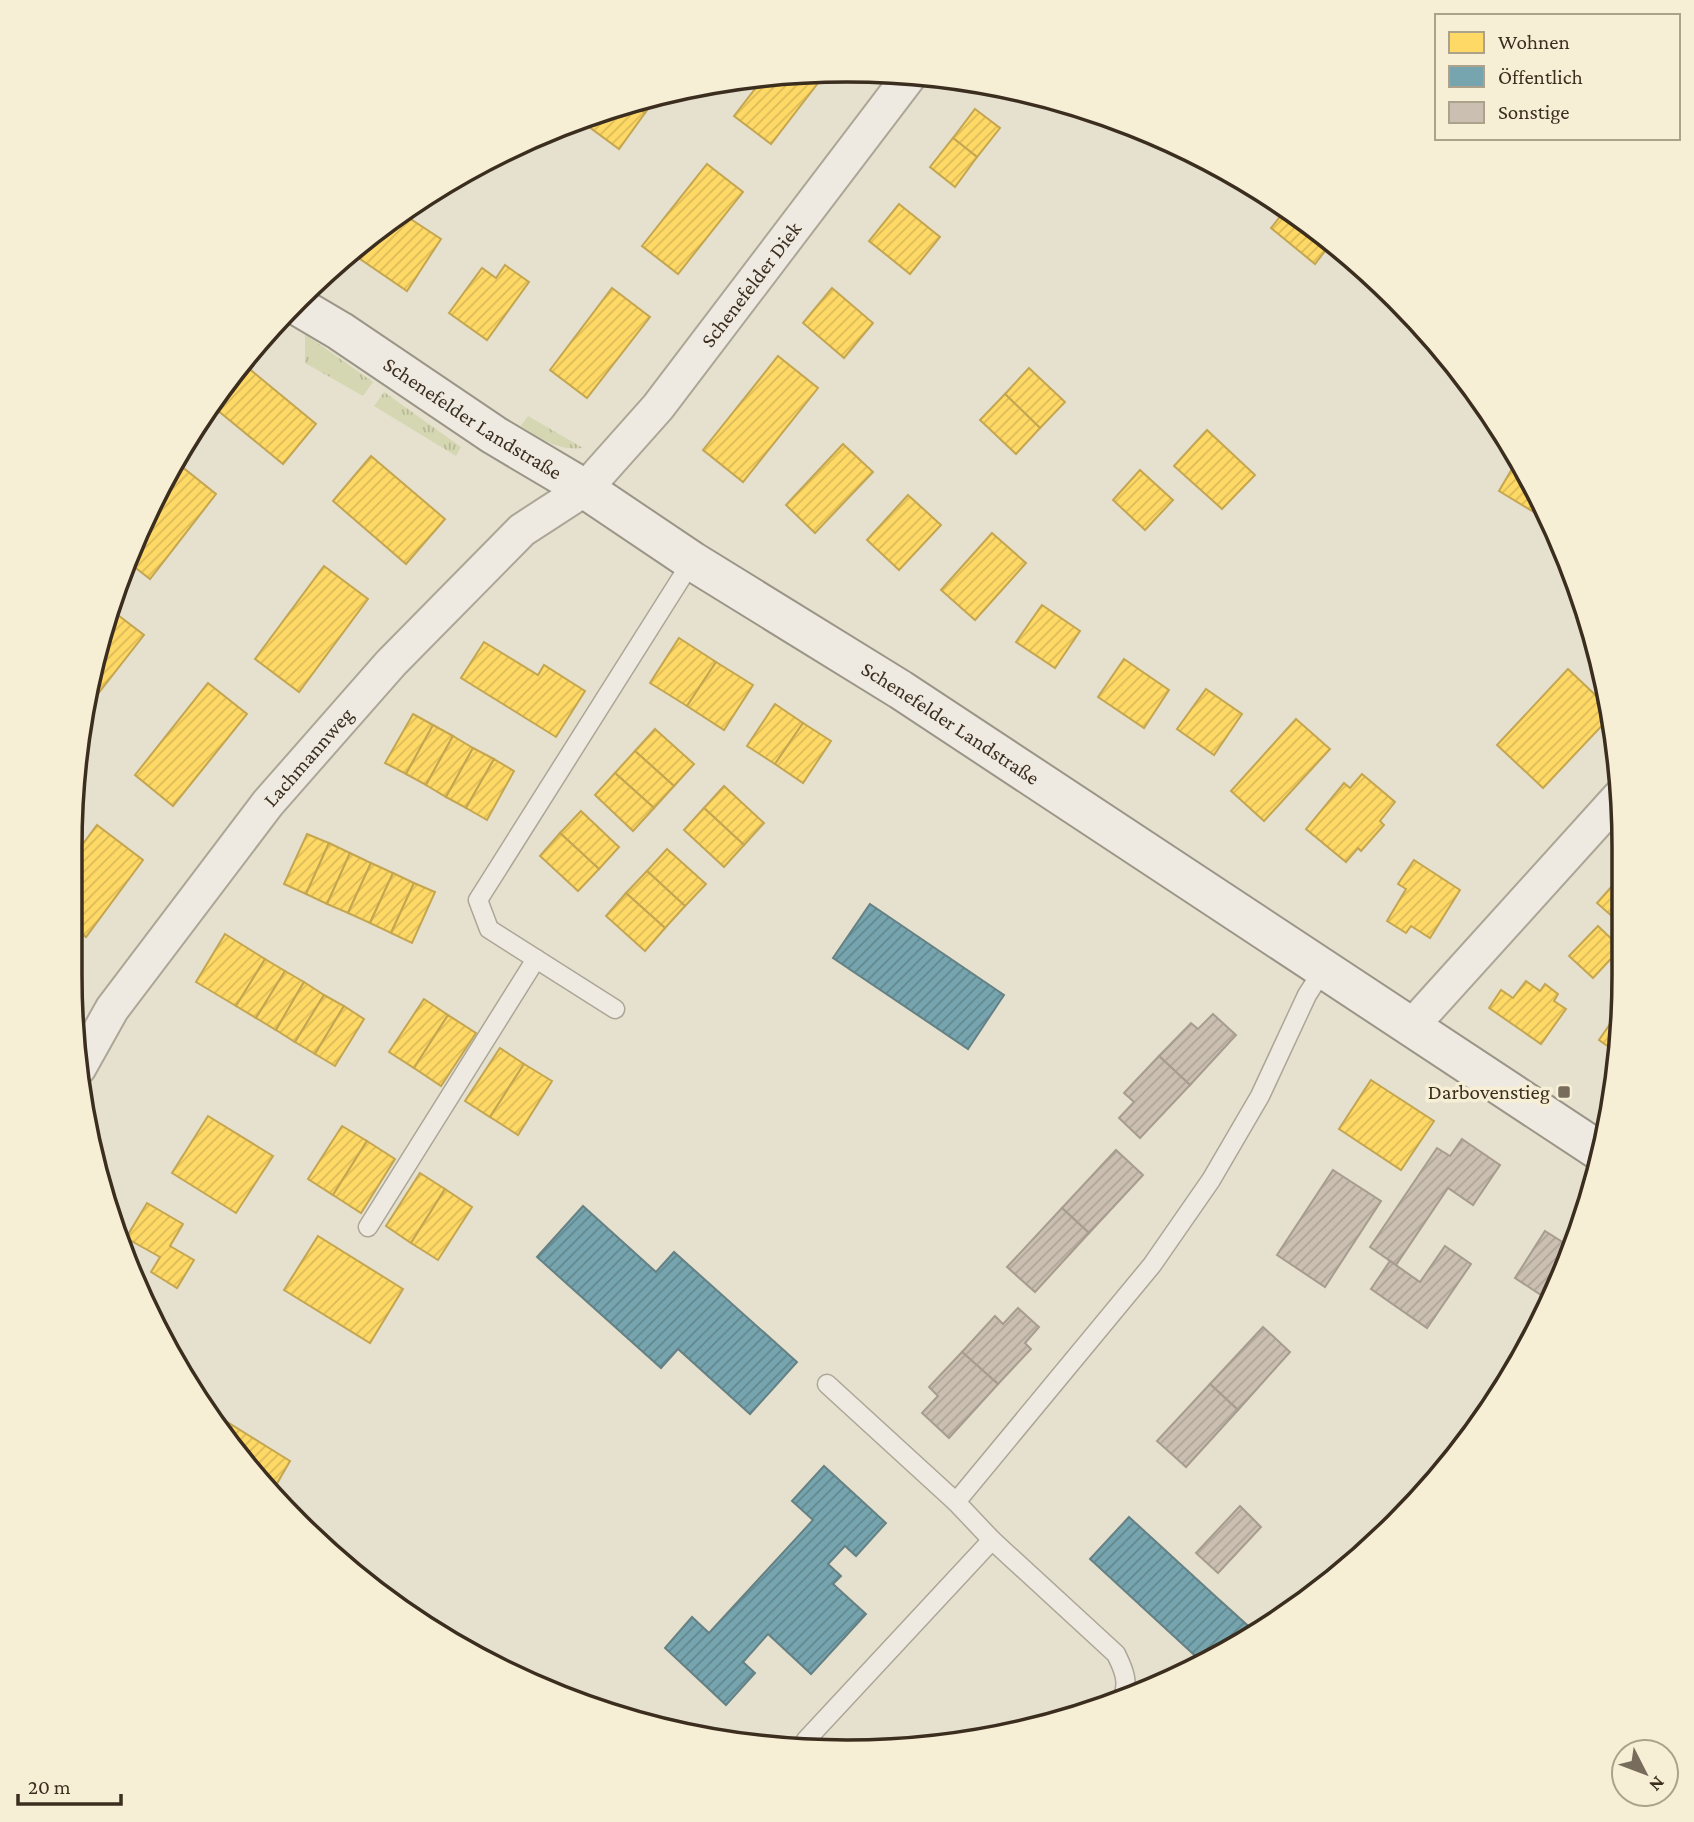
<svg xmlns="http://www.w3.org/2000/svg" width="1694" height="1822" viewBox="0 0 1694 1822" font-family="'Crimson Pro',serif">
<defs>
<pattern id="grass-tufts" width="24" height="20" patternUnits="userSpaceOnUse" patternTransform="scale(1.75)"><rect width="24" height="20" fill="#d4d7b1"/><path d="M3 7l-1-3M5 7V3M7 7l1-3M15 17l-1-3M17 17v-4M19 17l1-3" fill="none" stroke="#b7b998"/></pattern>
<pattern id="homes-hatch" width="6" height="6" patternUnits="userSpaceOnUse" patternTransform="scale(1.75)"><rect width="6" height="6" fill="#ffd966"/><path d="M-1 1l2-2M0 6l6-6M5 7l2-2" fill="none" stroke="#dbbb58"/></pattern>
<pattern id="public-hatch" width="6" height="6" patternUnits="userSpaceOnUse" patternTransform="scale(1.75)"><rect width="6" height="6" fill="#76a5af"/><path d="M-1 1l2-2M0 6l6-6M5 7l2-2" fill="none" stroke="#62878e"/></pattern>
<pattern id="building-hatch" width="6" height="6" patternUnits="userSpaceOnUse" patternTransform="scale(1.75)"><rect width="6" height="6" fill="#cabfb0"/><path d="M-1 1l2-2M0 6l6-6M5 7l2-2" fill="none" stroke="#aea497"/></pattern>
</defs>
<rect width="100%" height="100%" fill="#e6e1cf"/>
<g fill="url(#grass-tufts)">
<polygon points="305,334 373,382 363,396 305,363"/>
<polygon points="384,392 461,447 456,456 374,406"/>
<path d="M528,416L583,448C557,451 542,439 521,426Z"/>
</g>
<g fill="url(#homes-hatch)" stroke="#c4a651" stroke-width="2">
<polygon points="825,74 771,144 734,116 765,76"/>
<polygon points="656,97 645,113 631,103"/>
<polygon points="631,103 645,113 619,149 581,121 584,117 597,111"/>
<polygon points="975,109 1000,128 977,157 953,138"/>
<polygon points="953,138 977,157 955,187 930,167"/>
<polygon points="707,164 743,192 678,274 642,246"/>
<polygon points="899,204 940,237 910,274 869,241"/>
<polygon points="1286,209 1320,230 1332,242 1315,264 1271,228"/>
<polygon points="403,214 441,239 407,291 360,259 378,232"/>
<polygon points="505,265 529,282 487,340 449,313 482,268 496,278"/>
<polygon points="612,288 650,317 587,398 550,370"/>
<polygon points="832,288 873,323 844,358 803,323"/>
<polygon points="778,356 818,388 743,482 703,450"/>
<polygon points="241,362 316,424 283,464 211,405 230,374"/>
<polygon points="1029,368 1065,402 1040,428 1005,394"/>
<polygon points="1005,394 1040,428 1016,454 980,420"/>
<polygon points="1207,430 1255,475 1222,509 1174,466"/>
<polygon points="843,444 873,472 815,533 786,505"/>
<polygon points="371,456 445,519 406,564 333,501"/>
<polygon points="1519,457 1542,506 1537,514 1499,491"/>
<polygon points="176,462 216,494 150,579 128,562 150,504"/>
<polygon points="1140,470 1173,500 1145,530 1113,500"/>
<polygon points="908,495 941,525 899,570 867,540"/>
<polygon points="992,533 1026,563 975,620 941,590"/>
<polygon points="324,566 368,599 299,692 255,659"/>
<polygon points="1042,605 1080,631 1055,668 1016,642"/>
<polygon points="110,609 144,635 86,709 96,646"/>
<polygon points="679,638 716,662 687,706 650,683"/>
<polygon points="484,642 538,675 544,665 585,691 556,737 461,678"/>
<polygon points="1124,659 1169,690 1144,728 1098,697"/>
<polygon points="716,662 753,685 724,730 687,706"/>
<polygon points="1568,669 1608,707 1611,716 1543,788 1497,745"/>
<polygon points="208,683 247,714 173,806 135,775"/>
<polygon points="1206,689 1242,714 1214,755 1177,729"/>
<polygon points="775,704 803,723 775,764 747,746"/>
<polygon points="413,714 433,725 406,774 385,763"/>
<polygon points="1296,719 1330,749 1264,821 1231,791"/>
<polygon points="803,723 831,741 803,783 775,764"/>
<polygon points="433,725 453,736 426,785 406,774"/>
<polygon points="655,729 694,764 674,786 635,751"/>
<polygon points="453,736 473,748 446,797 426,785"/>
<polygon points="473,748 494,759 466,808 446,797"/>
<polygon points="635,751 674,786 654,808 615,773"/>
<polygon points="494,759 514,771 487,820 466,808"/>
<polygon points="615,773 654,808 633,831 595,795"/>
<polygon points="1362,774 1395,802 1380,821 1384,825 1361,851 1358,848 1346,862 1306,829 1344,783 1350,788"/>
<polygon points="724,786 764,823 744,845 704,808"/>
<polygon points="704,808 744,845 724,867 684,830"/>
<polygon points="581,811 619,847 599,869 560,833"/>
<polygon points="97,825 143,860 86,937 70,925 71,860"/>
<polygon points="560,833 599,869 578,891 540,856"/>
<polygon points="307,834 329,843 306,894 284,884"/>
<polygon points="329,843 350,853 327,904 306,894"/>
<polygon points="667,849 706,884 685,906 647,871"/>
<polygon points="350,853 371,863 348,913 327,904"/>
<polygon points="1414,860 1460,890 1430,938 1411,926 1406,933 1387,921 1406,889 1398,884"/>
<polygon points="371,863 393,873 370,923 348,913"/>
<polygon points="647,871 685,906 665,928 626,893"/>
<polygon points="393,873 414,883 391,933 370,923"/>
<polygon points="1621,876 1623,926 1597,903"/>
<polygon points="414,883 435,892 412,943 391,933"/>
<polygon points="626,893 665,928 645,951 606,916"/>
<polygon points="1598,926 1621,948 1593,978 1569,956"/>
<polygon points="225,934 265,959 236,1006 196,982"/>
<polygon points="265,959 285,971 256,1018 236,1006"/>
<polygon points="285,971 304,982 276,1030 256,1018"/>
<polygon points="1526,981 1540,991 1545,984 1558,994 1554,1001 1566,1009 1541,1044 1489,1008 1501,990 1513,998"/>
<polygon points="304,982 324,995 295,1042 276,1030"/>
<polygon points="324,995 344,1006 315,1054 295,1042"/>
<polygon points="424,999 448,1015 414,1068 389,1052"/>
<polygon points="344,1006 364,1019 335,1066 315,1054"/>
<polygon points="1621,1008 1616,1052 1599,1040"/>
<polygon points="448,1015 476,1033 441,1086 414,1068"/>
<polygon points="500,1048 524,1064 490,1117 465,1101"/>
<polygon points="524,1064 552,1081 518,1135 490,1117"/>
<polygon points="1371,1080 1434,1121 1401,1170 1339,1129"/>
<polygon points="208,1116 273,1156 236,1213 172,1173"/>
<polygon points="342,1126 367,1141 333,1195 308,1179"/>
<polygon points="367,1141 395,1159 361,1213 333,1195"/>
<polygon points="420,1173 445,1189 411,1243 386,1226"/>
<polygon points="445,1189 472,1207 438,1260 411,1243"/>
<polygon points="147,1203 183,1224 170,1246 194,1260 177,1288 151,1272 160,1257 126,1238"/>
<polygon points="318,1236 403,1289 370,1343 284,1290"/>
<polygon points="208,1410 290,1461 272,1492 230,1448"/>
</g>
<g fill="url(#public-hatch)" stroke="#658184" stroke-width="2">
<polygon points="870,904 1004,995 968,1049 833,958"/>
<polygon points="583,1206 656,1272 674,1252 797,1362 750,1414 678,1349 661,1368 537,1257"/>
<polygon points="824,1466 886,1523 856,1556 845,1546 828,1564 841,1576 833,1584 866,1614 811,1674 768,1634 743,1662 755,1673 726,1705 665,1648 692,1617 709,1633 813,1520 792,1501"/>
<polygon points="1129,1517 1214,1595 1256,1633 1236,1648 1203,1663 1090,1559"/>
</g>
<g fill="url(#building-hatch)" stroke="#a79c8e" stroke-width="2">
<polygon points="1213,1014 1236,1035 1190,1085 1159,1056 1191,1023 1198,1029"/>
<polygon points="1159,1056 1190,1085 1140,1138 1119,1118 1134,1102 1124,1093"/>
<polygon points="1462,1139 1500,1165 1473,1205 1448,1188 1396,1265 1370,1247 1437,1148 1450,1156"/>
<polygon points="1116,1150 1143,1175 1089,1233 1062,1208"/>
<polygon points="1333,1170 1381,1201 1325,1287 1277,1255"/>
<polygon points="1062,1208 1089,1233 1035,1292 1007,1267"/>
<polygon points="1545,1231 1572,1248 1565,1272 1550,1301 1515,1278"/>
<polygon points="1445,1246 1471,1264 1427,1328 1371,1289 1390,1261 1420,1282"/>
<polygon points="1018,1308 1039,1327 1025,1343 1031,1349 998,1384 962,1352 995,1316 1003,1324"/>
<polygon points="1263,1327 1290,1352 1238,1410 1210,1384"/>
<polygon points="962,1352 998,1384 949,1438 922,1413 938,1396 929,1387"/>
<polygon points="1210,1384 1238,1410 1186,1467 1157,1441"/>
<polygon points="1240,1506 1261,1527 1218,1573 1196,1553"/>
</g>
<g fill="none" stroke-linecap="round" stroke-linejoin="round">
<g stroke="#aca697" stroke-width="21">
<g id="lane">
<polyline points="615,1009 489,929 478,900 692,561"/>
<polyline points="368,1227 536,959"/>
<polyline points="827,1384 956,1502"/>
<polyline points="992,1540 956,1502 1152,1265 1211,1180 1260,1096 1307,995 1323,970"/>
<path d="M801,1750L806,1740L992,1540L1116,1654C1123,1668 1130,1683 1122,1699"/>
</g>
</g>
<g stroke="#aca697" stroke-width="37">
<g id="street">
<polyline points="1411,1027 1619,797"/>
<path id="s1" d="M79,1068L112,1009L268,803L391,663L522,530L585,489L658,407L911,74"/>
</g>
</g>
<g stroke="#9b9588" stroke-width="42">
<g id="secondary">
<path id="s2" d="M296,305L340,331L494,435L585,489L692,561L901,690L1601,1152"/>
</g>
</g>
<use href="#lane" stroke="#eeeae1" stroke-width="18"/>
<use href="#street" stroke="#eeeae1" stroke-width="33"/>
<use href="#secondary" stroke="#eeeae1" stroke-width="38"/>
</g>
<rect fill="#786d5d" stroke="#f7efd5" stroke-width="2.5" x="1557" y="1085" width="14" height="14" rx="3.5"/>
<g text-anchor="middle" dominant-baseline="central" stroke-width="7" stroke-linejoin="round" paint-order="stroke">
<g font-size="21" fill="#3c2e1f" stroke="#f7efd5">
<text stroke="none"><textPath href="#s1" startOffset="1038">Schenefelder Diek</textPath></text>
<text stroke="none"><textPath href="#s2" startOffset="210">Schenefelder Landstraße</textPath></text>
<text stroke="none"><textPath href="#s2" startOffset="777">Schenefelder Landstraße</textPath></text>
<text stroke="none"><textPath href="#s1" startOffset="387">Lachmannweg</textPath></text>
</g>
<g font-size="21" fill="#3c2e1f" stroke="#f7efd5" text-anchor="end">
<text x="1550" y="1092">Darbovenstieg</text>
</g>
</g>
<path d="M0 0H1694V1822H0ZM847 82H847A765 765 0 0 1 1612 847V975A765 765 0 0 1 847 1740H847A765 765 0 0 1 82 975V847A765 765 0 0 1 847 82Z" fill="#f7efd5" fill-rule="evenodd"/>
<path fill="none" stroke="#3c2e1f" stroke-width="3.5" d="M847 82H847A765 765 0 0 1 1612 847V975A765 765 0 0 1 847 1740H847A765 765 0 0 1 82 975V847A765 765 0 0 1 847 82Z"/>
<rect x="1435" y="14" width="245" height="126" fill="#f7efd5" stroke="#aca28c" stroke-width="2"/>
<rect x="1449" y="32" width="35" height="21" fill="#ffd966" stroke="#aca28c" stroke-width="2"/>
<text x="1498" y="49" font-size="21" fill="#3c2e1f">Wohnen</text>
<rect x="1449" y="66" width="35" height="21" fill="#76a5af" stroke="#aca28c" stroke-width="2"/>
<text x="1498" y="84" font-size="21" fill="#3c2e1f">Öffentlich</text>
<rect x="1449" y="102" width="35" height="21" fill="#cabfb0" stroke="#aca28c" stroke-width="2"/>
<text x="1498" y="119" font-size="21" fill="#3c2e1f">Sonstige</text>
<g transform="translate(1645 1773) rotate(132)"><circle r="33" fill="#f7efd5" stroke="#aca28c" stroke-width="2"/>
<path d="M0-5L12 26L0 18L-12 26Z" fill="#786d5d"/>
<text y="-10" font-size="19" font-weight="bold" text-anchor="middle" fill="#3c2e1f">N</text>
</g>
<path d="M18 1794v10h103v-10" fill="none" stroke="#3c2e1f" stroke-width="3.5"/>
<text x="28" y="1794" font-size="21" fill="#3c2e1f" stroke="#f7efd5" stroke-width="5" paint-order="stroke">20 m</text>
</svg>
